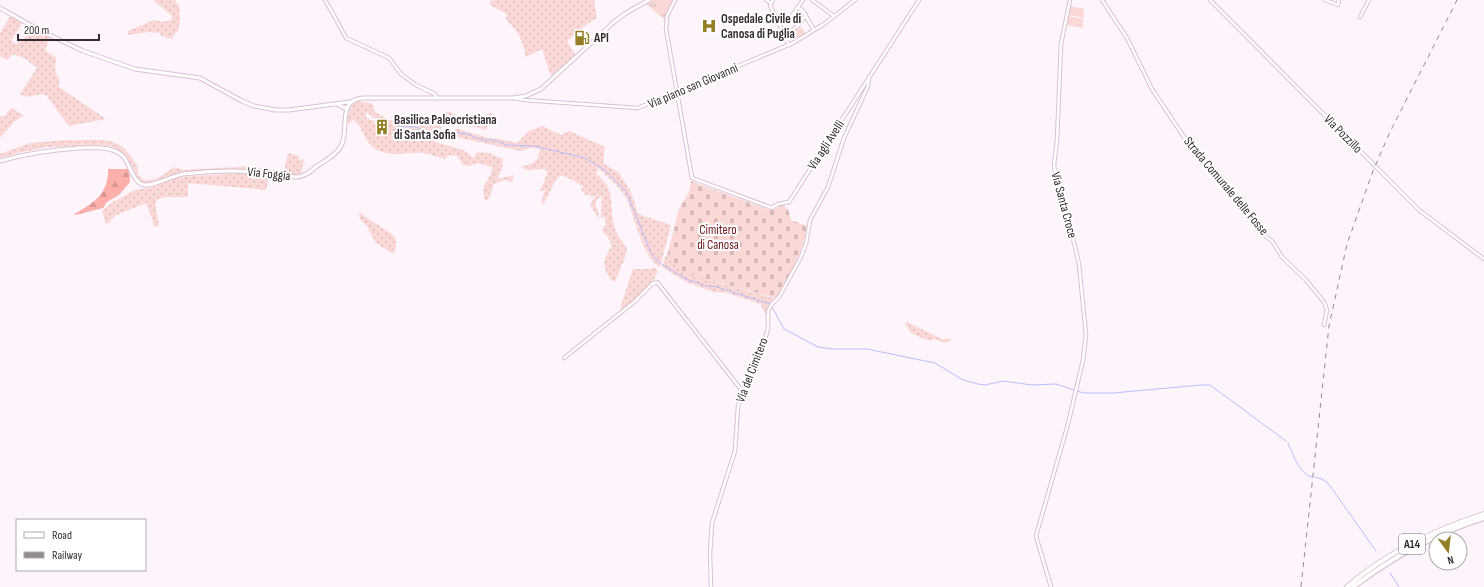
<svg xmlns="http://www.w3.org/2000/svg" width="1484" height="587" viewBox="0 0 1484 587" font-family="'Sofia Sans Condensed',sans-serif">
<defs>
<pattern id="grass-dots" width="8" height="8" patternUnits="userSpaceOnUse"><rect width="8" height="8" fill="#fad8d6"/><path d="M2 2h.1M6 6h.1" fill="none" stroke="#d7bab8" stroke-width="1.8" stroke-linecap="round"/></pattern>
<pattern id="forest-firs" width="22" height="20" patternUnits="userSpaceOnUse"><rect width="22" height="20" fill="#fdafac"/><path d="M5 1l3.5 6h-7zM16 11l3.5 6h-7z" fill="#d99794"/></pattern>
<pattern id="cemetery-stones" width="16" height="16" patternUnits="userSpaceOnUse"><rect width="16" height="16" fill="#fad8d6"/><path d="M2 7V4a2 2 0 0 1 4 0v3zM10 15v-3a2 2 0 0 1 4 0v3z" fill="#d7bab8"/></pattern>
<pattern id="park-tufts" width="24" height="20" patternUnits="userSpaceOnUse"><rect width="24" height="20" fill="#fad8d6"/><path d="M3 7l-1-3M5 7V3M7 7l1-3M15 17l-1-3M17 17v-4M19 17l1-3" fill="none" stroke="#d7bab8"/></pattern>
</defs>
<rect width="100%" height="100%" fill="#fef4fc"/>
<g fill="url(#grass-dots)" fill-rule="evenodd">
<polygon points="153,0 174,0 179,5 180,20 178,32 175,33 172,39 161,36 160,33 149,32 127,35 128,31 154,20 163,22 171,20 172,16"/>
<path d="M491,0H594L597,18L587,24L567,41L575,55L551,76L542,49L526,57C522,40 520,32 506,20L507,14L490,5Z"/>
<polygon points="11,15 22,23 11,41 16,44 35,30 50,37 45,50 56,58 55,70 59,79 59,87 106,119 69,126 46,95 42,94 26,97 20,94 37,68 26,59 13,54 7,60 0,56 0,33"/>
<path d="M358,101L373,104L374,111L389,120H404L422,124L433,123C450,103 448,116 467,117C475,118 485,114 493,113L486,130L447,119L439,132L458,129L488,138L500,139L517,143L529,131L542,126L561,135L569,131L605,147L603,163L619,173L631,192L638,214L671,225L660,267C642,258 635,215 626,198C620,186 608,178 599,168L596,174C616,189 609,204 614,226C616,234 622,241 627,248L625,257L615,282L611,280C602,265 602,261 612,246L608,237L602,231L603,227L606,225L604,216L601,218L602,196L598,198L595,203L598,211L599,219L590,205L595,196V195L591,198L590,195H586L581,190L583,187L573,180L561,175L554,183L544,204L541,202L545,190L540,191L548,172L545,169L527,170L521,167C533,163 537,164 540,150L545,152C537,147 530,147 521,151L456,137L437,136L435,142L463,150L474,158L477,152L488,153L503,159L502,169L497,179L514,175L512,182L505,180L494,184L489,198L486,201C485,198 483,194 483,191C483,182 492,179 492,167L478,163L468,166L462,164L458,156L449,155L444,159C437,157 430,154 423,153C409,152 394,157 380,151C363,145 365,127 353,120L348,125L347,118L352,105ZM366,111L371,116L388,126V130L381,136L376,134V126L374,121L366,118Z"/>
<polygon points="11,108 24,115 14,122 0,138 0,116 5,116"/>
<path d="M67,140C73,141 80,140 86,140C114,139 123,142 138,167C137,171 137,173 140,176C147,188 166,173 174,167L183,170L254,166L264,169L284,171L288,153L299,156V161L304,159L301,174L291,175L245,169L197,171L180,173L149,183H144L140,181L126,156L114,147L103,145L47,147L18,153L0,158V154L30,143Z"/>
<polygon points="247,173 269,176 266,190 188,183 188,197 165,197 157,199 157,201 155,202 159,226 155,227 146,203 116,215 106,225 102,211 110,204 135,190 152,187 176,178 193,176"/>
<path d="M359,212C365,216 371,221 378,225C391,234 402,236 393,254L376,243L367,226L360,219Z"/>
<polygon points="666,255 684,273 776,299 772,302 767,314 765,314 761,304 727,293 714,292 686,282 662,267"/>
<polygon points="654,267 658,271 652,283 621,311 621,305 633,269 651,269"/>
<polygon points="907,322 942,339 951,339 950,341 945,343 934,339 929,341 911,333 905,324"/>
</g>
<path fill="url(#forest-firs)" d="M108,169H129L130,182L119,195L107,202L103,208L76,215L74,214C94,203 109,193 108,169Z"/>
<path fill="url(#cemetery-stones)" d="M691,181L769,210H773L783,205L788,209L791,220L807,226C802,254 791,275 776,298L683,273L667,256L679,209L689,192Z"/>
<polygon fill="url(#park-tufts)" points="653,0 675,0 667,13 665,20 646,4"/>
<g fill="#fad8d6">
<polygon points="1070,6 1084,9 1084,18 1069,15"/>
<polygon points="1068,16 1083,19 1083,28 1067,25"/>
<polygon points="802,27 805,33 792,41 788,35"/>
</g>
<g fill="none" stroke-linecap="round" stroke-linejoin="round">
<g stroke="#babdfe" stroke-width="1">
<polyline points="397,126 416,127 432,133 443,135 453,132 467,134 482,140 495,140 506,145 534,146 585,158 606,171 626,191 651,253 658,262 686,279 707,286 717,287 770,304"/>
<polyline points="772,307 784,329 818,347 832,349 867,349 935,363 963,380 978,384 985,385 1003,381 1032,385 1056,384 1074,390"/>
<polyline points="1077,391 1084,393 1113,393 1201,385 1210,385 1286,441"/>
<path d="M1288,443C1293,454 1299,474 1312,477"/>
<polyline points="1315,477 1322,479 1328,483 1376,551"/>
<polyline points="1390,573 1399,587"/>
</g>
<g stroke="#d8c1d4" stroke-width="4.5">
<g id="street">
<polyline points="325,0 332,12 346,38 389,58 401,74 416,85 435,94 437,98"/>
<polyline points="675,0 667,16 666,29 692,178 772,208 778,204 789,202 919,0"/>
<polyline points="766,0 771,3"/>
<polyline points="773,0 770,5 789,45"/>
<polyline points="812,0 834,16"/>
<polyline points="1102,0 1127,38 1152,89 1190,146 1221,177 1239,202 1250,214 1260,232 1272,241 1282,257 1306,280 1324,302 1327,310 1324,325"/>
<polyline points="1210,0 1419,210 1484,259"/>
<polyline points="1325,0 1338,5 1339,0"/>
<polyline points="798,7 803,11 814,30"/>
<polyline points="1360,17 1369,0"/>
<polyline points="799,24 790,18 803,0"/>
<polyline points="784,34 797,27 806,15"/>
<polyline points="515,98 524,100 638,108 793,43 824,24 855,0"/>
<polyline points="564,358 634,302 652,284 657,282 743,392"/>
<polyline points="711,587 710,554 712,523 735,451 738,406 765,339 768,329 768,311 772,304 779,297 800,259 806,244 810,220 828,187 844,138 868,86 869,77"/>
<polyline points="1051,587 1036,536 1068,424 1083,360 1086,335 1079,264 1067,213 1056,179 1054,165 1057,140 1061,44 1070,0"/>
</g>
</g>
<g stroke="#d8c1d4" stroke-width="5">
<g id="secondary">
<polyline points="0,8 41,31 83,51 135,69 200,78 242,101 254,106 275,110 289,110 350,102"/>
<polyline points="337,104 344,108 347,107"/>
<path d="M0,161C28,153 49,150 78,148C93,148 109,145 122,155C130,163 133,184 145,185C154,186 172,176 183,174C202,172 231,170 250,172C265,173 280,175 295,177C304,177 310,172 317,166C325,161 336,155 341,146C350,131 336,100 363,98H513L526,96L541,89L614,22L626,13L649,0"/>
</g>
</g>
<g stroke="#d8c1d4" stroke-width="6">
<g id="highway">
<path d="M1347,587C1386,553 1435,530 1484,514"/>
<path d="M1353,587C1393,557 1436,533 1484,518"/>
</g>
</g>
<use href="#street" stroke="#fff" stroke-width="2.5"/>
<use href="#secondary" stroke="#fff" stroke-width="3"/>
<use href="#highway" stroke="#fff" stroke-width="4"/>
<polyline stroke="#938a91" stroke-width="1" stroke-dasharray="5 5" stroke-linecap="butt" points="1301,587 1329,326 1347,244 1373,171 1390,132 1457,0"/>
</g>
<defs>
<g id="hospital-bare" transform="scale(1.2)"><path d="M-5-5h3v3.5h4V-5h3V5h-3V1.5h-4V5h-3Z" fill="#927f26" stroke="#fff" stroke-width="2.5" paint-order="stroke"/></g>
<g id="fuel-bare" transform="scale(1.2)"><path d="M-5.5-6h7V0h2V4h1.3V-2.5L3-4.5l.8-.8L6-3V5H2.5V1h-1V6h-7ZM-4.2-4.7v3.2H.2V-4.7Z" fill="#927f26" stroke="#fff" stroke-width="2.5" paint-order="stroke"/></g>
<g id="building-bare" transform="scale(1.2)"><path d="M-4-6H4V6H1V3H-1V6H-4ZM-2.5-4.3h1.7v1.8h-1.7ZM.8-4.3h1.7v1.8H.8ZM-2.5-1h1.7V.8h-1.7ZM.8-1h1.7V.8H.8Z" fill="#927f26" stroke="#fff" stroke-width="2.5" paint-order="stroke"/></g>
</defs>
<g fill-rule="evenodd">
<use href="#hospital-bare" x="709" y="26"/>
<use href="#fuel-bare" x="582" y="38"/>
<use href="#building-bare" x="382" y="127"/>
</g>
<g text-anchor="middle" dominant-baseline="central" stroke-width="4" stroke-linejoin="round" paint-order="stroke">
<rect fill="#fff" stroke="#726b70" stroke-width="1" x="1399" y="534" width="26" height="20" rx="3"/>
<g font-size="12" font-weight="bold" fill="#352c33">
<text x="1412" y="544">A14</text>
</g>
<g font-size="13" font-weight="bold" fill="#352c33" stroke="#fff" text-anchor="start">
<text x="721" y="19">Ospedale Civile di<tspan x="721" dy="15">Canosa di Puglia</tspan></text>
<text x="594" y="38">API</text>
<text x="394" y="120">Basilica Paleocristiana<tspan x="394" dy="15">di Santa Sofia</tspan></text>
</g>
<g font-size="13" fill="#352c33" stroke="#fff">
<text transform="translate(693 86) rotate(-23)">Via piano san Giovanni</text>
<text transform="translate(1343 134) rotate(45)">Via Pozzillo</text>
<text transform="translate(826 145) rotate(-57)">Via agli Avelli</text>
<text transform="translate(269 174) rotate(6)">Via Foggia</text>
<text transform="translate(1226 186) rotate(50)">Strada Comunale delle Fosse</text>
<text transform="translate(1064 205) rotate(75)">Via Santa Croce</text>
<text transform="translate(752 370) rotate(-69)">Via del Cimitero</text>
</g>
<g font-size="13" fill="#6a181d" stroke="#fff">
<text x="718" y="230">Cimitero<tspan x="718" dy="15">di Canosa</tspan></text>
</g>
</g>
<rect x="16" y="519" width="130" height="52" fill="#ffffff" stroke="#aeabad"/>
<rect x="24" y="532" width="20" height="6" fill="#ffffff" stroke="#aeabad"/>
<text x="52" y="539" font-size="12" fill="#352c33">Road</text>
<rect x="24" y="552" width="20" height="6" fill="#938a91" stroke="#aeabad"/>
<text x="52" y="559" font-size="12" fill="#352c33">Railway</text>
<g transform="translate(1448 551) rotate(165)"><circle r="19" fill="#ffffff" stroke="#aeabad"/>
<path d="M0-3L7 15L0 10L-7 15Z" fill="#927f26"/>
<text y="-6" font-size="11" font-weight="bold" text-anchor="middle" fill="#352c33">N</text>
</g>
<path d="M18 34v6h81v-6" fill="none" stroke="#352c33" stroke-width="2"/>
<text x="24" y="34" font-size="12" fill="#352c33" stroke="#ffffff" stroke-width="3" paint-order="stroke">200 m</text>
</svg>
